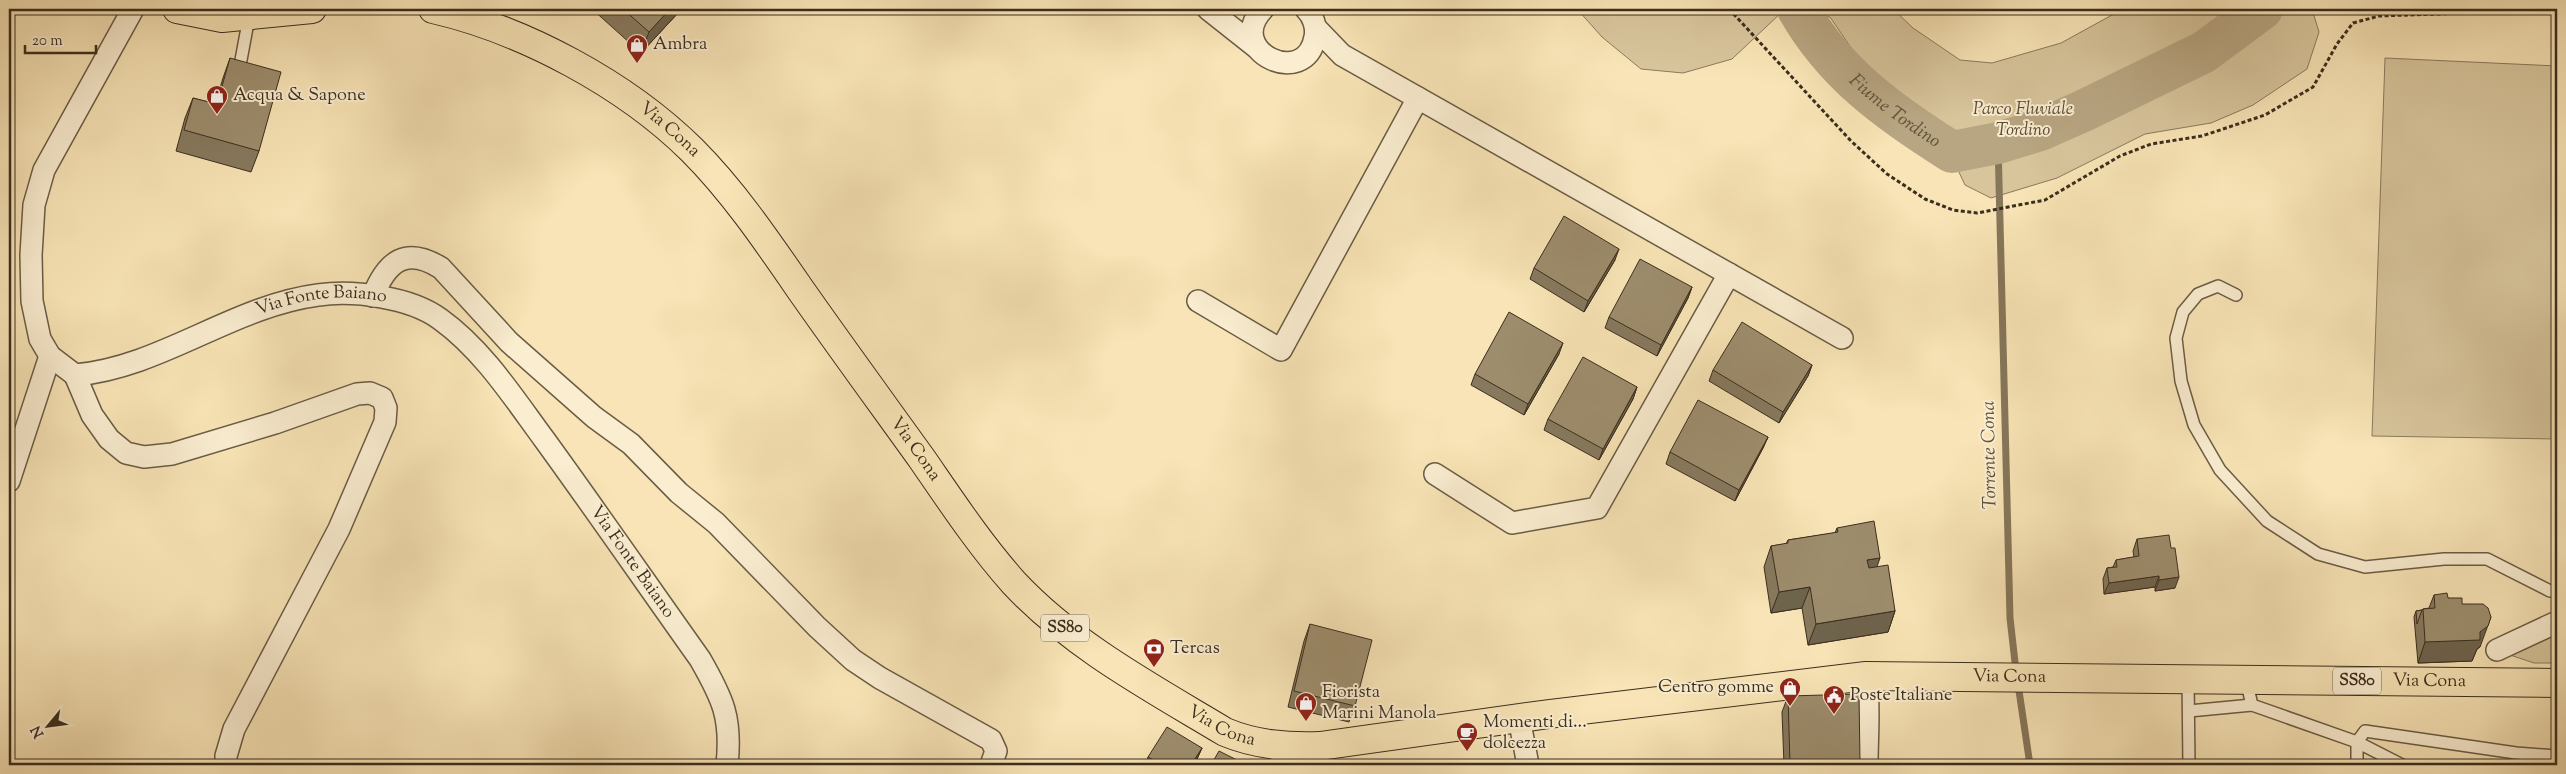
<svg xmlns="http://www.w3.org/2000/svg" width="2566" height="774" viewBox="0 0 2566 774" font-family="'Sorts Mill Goudy',serif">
<rect width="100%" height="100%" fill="#f8e4b6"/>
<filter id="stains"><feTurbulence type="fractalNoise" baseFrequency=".004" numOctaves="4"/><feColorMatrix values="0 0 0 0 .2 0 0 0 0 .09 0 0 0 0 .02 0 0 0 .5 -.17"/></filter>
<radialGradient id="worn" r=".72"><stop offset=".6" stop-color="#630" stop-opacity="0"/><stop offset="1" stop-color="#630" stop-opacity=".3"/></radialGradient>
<g fill="#d8c59c" stroke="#8a7a5d">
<polygon points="1577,9 1893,9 1913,28 1960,60 1992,63 2061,43 2123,9 2312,9 2319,32 2307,69 2253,105 2211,123 2145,134 2057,178 1991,198 1965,185 1935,121 1865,68 1830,17 1783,11 1732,59 1683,73 1641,69 1602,37"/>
<polygon points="2385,58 2557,66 2557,439 2372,436"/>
<polygon points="2557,633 2557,663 2534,663 2507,654"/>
</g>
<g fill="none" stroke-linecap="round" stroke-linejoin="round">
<g stroke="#86765a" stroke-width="7">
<polyline points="1998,143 2010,618 2016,671"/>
<polyline points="2018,684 2030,765"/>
</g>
<path stroke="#b8a682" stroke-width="42" id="s1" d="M1798,9C1835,74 1890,113 1952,152L1998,143L2040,130L2083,111L2204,52L2262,9"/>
<g stroke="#6a5c44" stroke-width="14">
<g id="lane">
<polyline points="241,60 249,17"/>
<polyline points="2236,295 2218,286 2198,294 2183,312 2176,338 2181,381 2194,425 2220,470 2267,521 2318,554 2365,567 2444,559 2487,559 2550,591 2557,590"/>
<polyline points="2188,679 2189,765"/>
<polyline points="2246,680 2252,705 2357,742 2365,731 2516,753 2557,756"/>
<polyline points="2189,711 2252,705"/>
<polyline points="2357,765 2357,742 2402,765"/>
</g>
</g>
<g stroke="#6a5c44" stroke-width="24">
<g id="street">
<path id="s2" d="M133,9L44,170L34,205L31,255L32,301L40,339L50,356L75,375C160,368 233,306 318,295C354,290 410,297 440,319C483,350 513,397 544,439C597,512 648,586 700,659C723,699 732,718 727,765"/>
<polyline points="1208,9 1256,47"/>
<path d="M1263,9C1223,51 1306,90 1315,37C1317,27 1313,16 1306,9"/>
<polyline points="1316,28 1342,55 1842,338"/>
<path d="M373,296C387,261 406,246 441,268L509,342L594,417L631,444L679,493L716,523L817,627L853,660L880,678L991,740L996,751L991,765"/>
<polyline points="1198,301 1281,350 1418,98"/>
<polyline points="75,375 92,415 109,439 126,453 144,457 172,454 275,423 357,394 370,393 382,398 386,408 385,422 339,529 234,729 226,756 226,765"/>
<polyline points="1435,474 1512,523 1597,508 1729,274"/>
<polyline points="9,481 50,356"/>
<polyline points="2497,650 2557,622"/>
<path d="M1866,676C1870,706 1867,735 1867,765"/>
<polyline points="1519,718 1528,765"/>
<polyline points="1280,765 1288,747"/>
</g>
</g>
<g stroke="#3b2e1e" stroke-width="30">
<g id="primary">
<polyline points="177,9 222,18 312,9"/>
<path id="s3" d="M433,9C524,30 625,84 692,150C733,191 767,241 800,289C840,346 881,402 922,459C951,501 980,545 1014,583C1073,646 1152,688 1225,732C1256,745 1287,747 1320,746L1549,714L1866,676L2557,683"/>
</g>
</g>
<polyline stroke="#3b2e1e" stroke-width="3" stroke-dasharray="4 2.5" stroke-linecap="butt" points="1729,9 1851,141 1887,174 1925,199 1953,210 1977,213 2045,200 2120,156 2151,144 2202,136 2265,115 2313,87 2337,44 2353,23 2379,16 2557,10"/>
<use href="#lane" stroke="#faedd0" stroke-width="11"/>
<use href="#street" stroke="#faedd0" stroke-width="21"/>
<use href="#primary" stroke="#f8e4b6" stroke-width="28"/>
</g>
<g fill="#87795e" stroke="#3b2e1e">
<polygon points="592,9 679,9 678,13 641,53"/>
<polygon points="230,58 259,151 251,172 176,151 185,118 193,98 215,104 223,78"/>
<polygon points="1615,260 1584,312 1530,279 1534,268"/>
<polygon points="1692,287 1688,298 1657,356 1605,328 1609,317"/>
<polygon points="1559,354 1524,415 1471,385 1475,374"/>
<polygon points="1812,365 1808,376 1779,423 1709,381 1713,370"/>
<polygon points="1637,387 1633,399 1599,460 1544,430 1548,419"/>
<polygon points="1768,437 1763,448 1735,501 1666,464 1670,452"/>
<polygon points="1837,528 1877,567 1895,611 1888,632 1808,645 1802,608 1771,613 1764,567 1771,546 1786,544 1788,540 1835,533"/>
<polygon points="2137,539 2175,588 2155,591 2155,587 2104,594 2103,579 2107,568 2113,567 2116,560 2134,557 2133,551"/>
<polygon points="2434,595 2448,598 2462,604 2480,647 2477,649 2472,661 2418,663 2414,617 2416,611 2422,610 2423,609 2429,608"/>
<polygon points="1310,624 1355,706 1349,722 1288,707 1304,641"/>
<polygon points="1788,696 1860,763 1860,765 1784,765 1782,712"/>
<polygon points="1202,748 1197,759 1194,765 1145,765 1148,757"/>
</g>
<g fill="#6e634c" stroke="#3b2e1e">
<polygon points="670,9 679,9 678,13 641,53 649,32"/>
<polygon points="1619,249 1615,260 1584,312 1588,301"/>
<polygon points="1692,287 1688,298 1657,356 1661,345"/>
<polygon points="1563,343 1559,354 1524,415 1528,404"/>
<polygon points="1812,365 1808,376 1779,423 1783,412"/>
<polygon points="1637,387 1633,399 1599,460 1603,449"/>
<polygon points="1768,437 1763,448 1735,501 1739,490"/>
<polygon points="1880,558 1873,578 1860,580 1867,560"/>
<polygon points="2159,576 2155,587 2104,594 2109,583"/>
<polygon points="2179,577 2175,588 2155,591 2159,580"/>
<polygon points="1810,587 1802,608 1771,613 1779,592"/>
<polygon points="1895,611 1888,632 1808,645 1816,624"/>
<polygon points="2491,617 2480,647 2477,649 2472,661 2418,663 2425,642"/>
<polygon points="1202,748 1197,759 1194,765 1191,765"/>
<polygon points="1860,763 1860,765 1790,765"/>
</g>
<g fill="#9d8d6d" stroke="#3b2e1e">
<polygon points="623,9 670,9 649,32"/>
<polygon points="230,58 281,72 259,151 184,130 193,98 217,104"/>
<polygon points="1564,216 1619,249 1588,301 1534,268"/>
<polygon points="1640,259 1692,287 1661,345 1609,317"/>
<polygon points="1509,312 1563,343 1528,404 1475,374"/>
<polygon points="1742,322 1812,365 1783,412 1713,370"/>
<polygon points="1583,357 1637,387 1603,449 1548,419"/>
<polygon points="1698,400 1768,437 1739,490 1670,452"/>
<polygon points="1874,521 1880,558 1867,560 1869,568 1888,565 1895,611 1816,624 1810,587 1779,592 1771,546 1788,543 1788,540 1838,532 1837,528"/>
<polygon points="2169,535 2171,548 2175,548 2179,577 2159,580 2159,576 2109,583 2107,568 2117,567 2116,560 2139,556 2137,539"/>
<polygon points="2447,593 2448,598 2462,598 2462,604 2483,604 2488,608 2491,617 2488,626 2480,632 2480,640 2425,642 2423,609 2435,608 2434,595"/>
<polygon points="2422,610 2417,624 2416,611"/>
<polygon points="1310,624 1372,640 1355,706 1294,691"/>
<polygon points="1859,694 1860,763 1790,765 1788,696"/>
<polygon points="1167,727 1202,748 1191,765 1162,765 1148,757"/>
<polygon points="1219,751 1247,765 1211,765"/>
<polygon points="2557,753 2557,765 2552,765 2555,754"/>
</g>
<defs>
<g id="shop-pin" transform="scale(1.125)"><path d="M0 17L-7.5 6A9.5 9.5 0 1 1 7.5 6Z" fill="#8f2418" stroke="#faedd0"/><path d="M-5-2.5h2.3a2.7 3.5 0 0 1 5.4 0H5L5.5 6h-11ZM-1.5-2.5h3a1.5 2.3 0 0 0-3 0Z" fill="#fff"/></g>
<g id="bank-pin" transform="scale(1.125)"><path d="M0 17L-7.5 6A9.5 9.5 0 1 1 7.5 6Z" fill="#8f2418" stroke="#faedd0"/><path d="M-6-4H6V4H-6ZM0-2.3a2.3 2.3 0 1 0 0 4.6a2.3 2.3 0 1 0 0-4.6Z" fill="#fff"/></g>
<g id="civic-pin" transform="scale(1.125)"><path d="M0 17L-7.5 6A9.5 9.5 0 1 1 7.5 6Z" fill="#8f2418" stroke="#faedd0"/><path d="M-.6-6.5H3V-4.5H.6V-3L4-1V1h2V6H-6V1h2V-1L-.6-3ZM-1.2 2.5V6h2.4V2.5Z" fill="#fff"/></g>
<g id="cafe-pin" transform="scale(1.125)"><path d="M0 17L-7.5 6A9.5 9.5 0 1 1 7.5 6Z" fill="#8f2418" stroke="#faedd0"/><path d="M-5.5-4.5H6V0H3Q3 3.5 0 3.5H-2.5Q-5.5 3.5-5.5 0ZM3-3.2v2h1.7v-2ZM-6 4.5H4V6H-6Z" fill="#fff"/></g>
</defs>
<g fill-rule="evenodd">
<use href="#shop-pin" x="637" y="45"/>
<use href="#shop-pin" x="217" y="96"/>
<use href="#bank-pin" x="1154" y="649"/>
<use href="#shop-pin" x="1790" y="688"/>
<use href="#civic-pin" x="1834" y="696"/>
<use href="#shop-pin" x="1306" y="703"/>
<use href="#cafe-pin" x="1467" y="733"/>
</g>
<g text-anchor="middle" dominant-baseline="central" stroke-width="4" stroke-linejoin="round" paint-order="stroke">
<g fill="#faedd0" stroke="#746753" stroke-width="1">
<rect x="1041" y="614.5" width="48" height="27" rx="4"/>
<rect x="2333" y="667.5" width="48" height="27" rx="4"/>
</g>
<g font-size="16" font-weight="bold" fill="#3b2e1e">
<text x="1065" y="628">SS80</text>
<text x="2357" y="681">SS80</text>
</g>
<g font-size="18" fill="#3b2e1e" stroke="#faedd0" text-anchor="start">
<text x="653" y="45">Ambra</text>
<text x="233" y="96">Acqua &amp; Sapone</text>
<text x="1170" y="649">Tercas</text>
<text x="1774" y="688" text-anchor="end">Centro gomme</text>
<text x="1322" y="693">Fiorista<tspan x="1322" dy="21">Marini Manola</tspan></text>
<text x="1850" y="696">Poste Italiane</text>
<text x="1483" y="723">Momenti di...<tspan x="1483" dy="21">dolcezza</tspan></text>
</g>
<g font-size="18" font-style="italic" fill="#5a4c37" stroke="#faedd0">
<text x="2023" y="110">Parco Fluviale<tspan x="2023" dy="21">Tordino</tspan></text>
</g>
<g font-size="18" fill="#3b2e1e" stroke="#faedd0">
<text stroke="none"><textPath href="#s3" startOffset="268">Via Cona</textPath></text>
<text stroke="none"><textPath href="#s2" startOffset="666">Via Fonte Baiano</textPath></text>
<text stroke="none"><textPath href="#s3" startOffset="672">Via Cona</textPath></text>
<text stroke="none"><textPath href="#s2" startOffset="1101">Via Fonte Baiano</textPath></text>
<text stroke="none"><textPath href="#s3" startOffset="1888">Via Cona</textPath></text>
<text stroke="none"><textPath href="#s3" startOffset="2308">Via Cona</textPath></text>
<text stroke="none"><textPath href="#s3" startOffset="1092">Via Cona</textPath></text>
</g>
<g font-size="19" font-style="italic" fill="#60523c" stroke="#faedd0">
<text stroke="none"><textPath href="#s1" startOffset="142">Fiume Tordino</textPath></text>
<text transform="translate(1990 455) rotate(-91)">Torrente Cona</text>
</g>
</g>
<rect width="2566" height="774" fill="none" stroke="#f8e4b6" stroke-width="30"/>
<rect x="10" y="10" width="2546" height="754" fill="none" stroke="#3b2e1e" stroke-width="2.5"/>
<rect x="15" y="15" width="2536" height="744" fill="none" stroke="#3b2e1e"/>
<g transform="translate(48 726) rotate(241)" stroke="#faedd0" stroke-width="4" paint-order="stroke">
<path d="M0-4L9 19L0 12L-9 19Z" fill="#3b2e1e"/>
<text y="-8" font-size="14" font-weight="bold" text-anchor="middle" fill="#3b2e1e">N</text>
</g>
<path d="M25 45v8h71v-8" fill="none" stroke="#3b2e1e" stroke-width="2.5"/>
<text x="32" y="45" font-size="15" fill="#3b2e1e" stroke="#faedd0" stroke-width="4" paint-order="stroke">20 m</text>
<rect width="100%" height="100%" filter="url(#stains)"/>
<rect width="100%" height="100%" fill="url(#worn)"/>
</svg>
